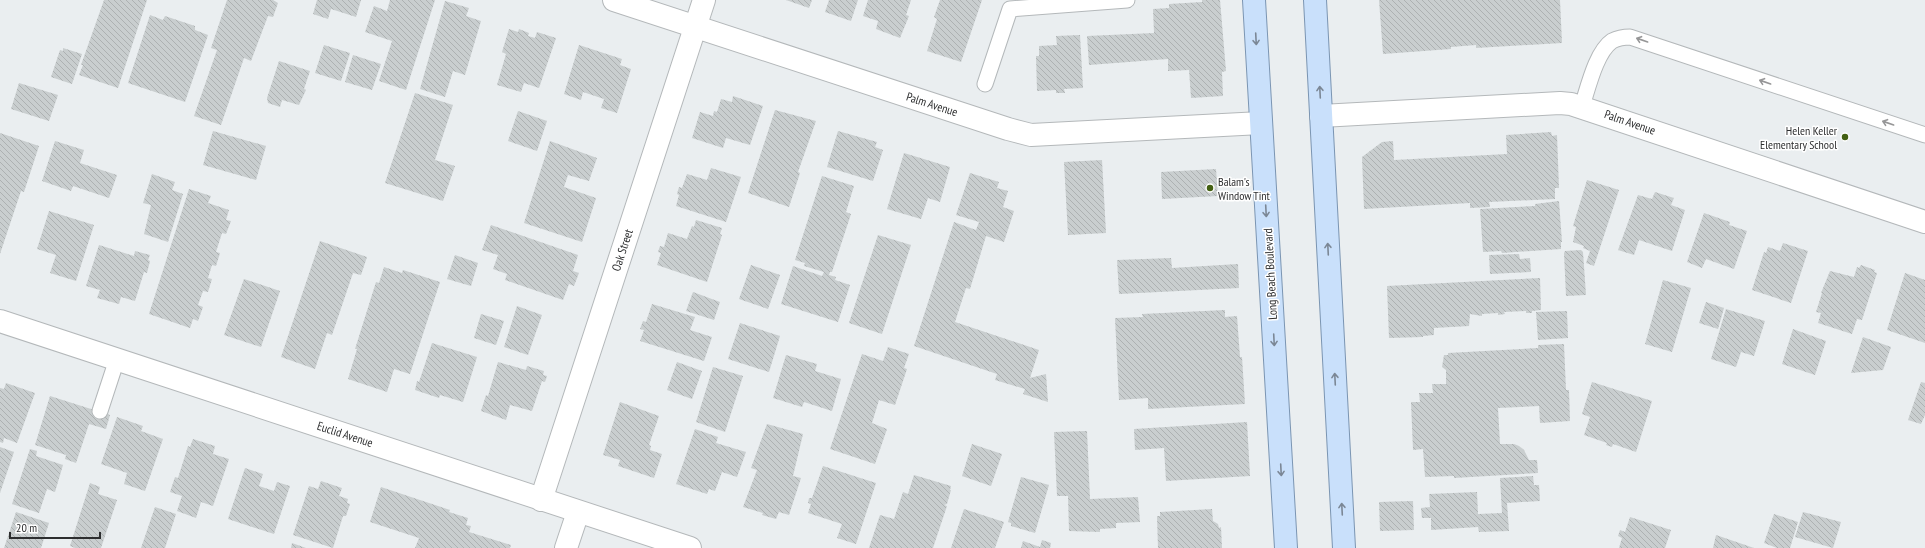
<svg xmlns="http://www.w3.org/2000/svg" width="1925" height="548" viewBox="0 0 1925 548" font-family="'PT Sans Narrow',sans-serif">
<defs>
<pattern id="building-back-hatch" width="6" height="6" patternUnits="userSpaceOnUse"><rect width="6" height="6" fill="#c9cecf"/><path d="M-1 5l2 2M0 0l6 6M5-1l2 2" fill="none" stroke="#adb1b2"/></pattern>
</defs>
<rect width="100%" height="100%" fill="#eaeef0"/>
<g fill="url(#building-back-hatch)">
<polygon points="104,0 147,0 118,88 79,75 83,65 81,65"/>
<polygon points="227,0 273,0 278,3 273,17 268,16 251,61 244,58 221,125 194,116 217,50 211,48"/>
<polygon points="317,0 361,0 356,17 331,9 328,19 313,14"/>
<polygon points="390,0 435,0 406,90 379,81 392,41 365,32 374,6 387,11"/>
<polygon points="786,0 812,0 809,8"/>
<polygon points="829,0 858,0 851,21 825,12"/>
<polygon points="868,0 911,0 906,15 909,16 900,38 876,29 878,21 863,16"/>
<polygon points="940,0 982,0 961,62 927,51 937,19 934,17"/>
<polygon points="1202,0 1220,0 1226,71 1222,72 1223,96 1191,98 1189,70 1168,71 1168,59 1089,65 1087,36 1154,33 1153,9 1169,8 1169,4 1202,2"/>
<polygon points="1379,0 1560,0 1562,43 1476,48 1476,45 1451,47 1451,49 1383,54"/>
<polygon points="445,1 469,8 466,16 481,21 465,75 453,71 445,97 420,89"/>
<polygon points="150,15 163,20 165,16 195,26 195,30 208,35 185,102 128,83"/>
<polygon points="509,29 518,32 519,29 529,33 528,36 535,38 537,32 556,38 539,88 524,83 521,92 497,85 506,54 502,52"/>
<polygon points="1080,35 1083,88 1064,89 1065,93 1056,93 1056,90 1037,91 1036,56 1039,56 1039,46 1057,45 1056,36"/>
<polygon points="324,45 350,53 341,81 315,73"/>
<polygon points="579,45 622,59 620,65 631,69 617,113 601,108 604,99 583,92 581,100 564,94"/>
<polygon points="63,48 82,54 72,84 51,77 60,50 63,51"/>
<polygon points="353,55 381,64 372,90 345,82"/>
<polygon points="279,61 310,71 304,89 306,90 299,105 282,100 280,107 268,103 267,98"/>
<polygon points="19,83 58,95 49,121 11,109"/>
<polygon points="415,93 453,105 435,160 455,166 443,201 385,183"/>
<polygon points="733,96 763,106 750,145 726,138 723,148 692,138 700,112 713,116 714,111 717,112 721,99 732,102"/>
<polygon points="775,110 816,121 798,172 800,173 789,207 748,193"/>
<polygon points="518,111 547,121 537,151 508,141"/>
<polygon points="213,131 266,146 256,180 203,165"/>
<polygon points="838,131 877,142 875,147 883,150 873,181 827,167"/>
<polygon points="1551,132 1552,136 1557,135 1559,188 1555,188 1555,199 1489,202 1490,207 1470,208 1470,203 1364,209 1362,157 1382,142 1393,141 1394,160 1507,154 1506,135"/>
<polygon points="0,133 39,146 24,192 21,191 0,254"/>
<polygon points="55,141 84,150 80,163 117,175 109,198 73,186 71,191 42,181"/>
<polygon points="550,141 597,158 589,181 568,175 564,187 596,198 582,242 524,223"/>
<polygon points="904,153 950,167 940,202 928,198 921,219 887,209"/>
<polygon points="1102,160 1106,233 1068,235 1064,162"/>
<polygon points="711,168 741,177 726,222 676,206 679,195 677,194 679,187 682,188 687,174 707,180"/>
<polygon points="1216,169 1218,196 1162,199 1161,172"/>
<polygon points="970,173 999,182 997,188 1008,191 1003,207 1014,211 1004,242 986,236 970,289 966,288 955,322 1039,350 1030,378 1046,374 1048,402 1023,394 1025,389 995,380 997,374 914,346 954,222 976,230 979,222 956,215"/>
<polygon points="152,174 175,182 172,190 183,194 168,242 144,234 151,205 143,203"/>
<polygon points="822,176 854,186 846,212 851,214 832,272 830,272 829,275 836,277 835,280 850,285 838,322 781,304 793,266 822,276 824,272 804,266 805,263 795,260"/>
<polygon points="1587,180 1619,190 1594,266 1586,263 1590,251 1583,248 1584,246 1573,242 1576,227 1573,226"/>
<polygon points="189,189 211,196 208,203 229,210 226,220 231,221 226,234 222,233 216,252 220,253 216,266 212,265 208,278 212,279 208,292 203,291 198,305 203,307 198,321 193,319 190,328 149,314"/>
<polygon points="1655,192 1674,198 1671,205 1685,210 1672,251 1639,240 1634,255 1618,250 1638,195 1652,199"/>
<polygon points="1559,201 1562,242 1561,242 1561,249 1502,253 1501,251 1483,252 1480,209 1535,206 1535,204"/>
<polygon points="49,211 94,225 76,281 50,273 56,255 37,249"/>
<polygon points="1704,213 1730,222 1729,225 1747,231 1734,269 1706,259 1702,268 1687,262"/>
<polygon points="696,220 722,228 720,234 722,235 707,282 657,265 661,253 658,252 660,246 664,247 668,233 687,239 692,226 694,227"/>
<polygon points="491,225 578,255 573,271 579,273 574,286 569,284 563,300 505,280 507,274 493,269 498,255 482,250"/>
<polygon points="878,235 911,245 882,334 849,323"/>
<polygon points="320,241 367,257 361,275 353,273 332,335 327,333 315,369 281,357"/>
<polygon points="1783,243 1808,251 1791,303 1752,290 1764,252 1766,253 1768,247 1780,251"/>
<polygon points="99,245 134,256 135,251 150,255 148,260 150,261 147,273 144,272 135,301 121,297 119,304 97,298 100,290 86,286"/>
<polygon points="1581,250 1583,252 1586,295 1566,296 1564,253 1565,251"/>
<polygon points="1519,254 1520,259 1530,258 1531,272 1490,274 1489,255"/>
<polygon points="455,255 478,263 471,286 447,279"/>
<polygon points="1171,258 1172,268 1238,264 1239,288 1119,294 1117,260"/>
<polygon points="751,265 780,275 768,309 739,299"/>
<polygon points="1861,265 1875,270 1874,272 1877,273 1862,320 1857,319 1852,334 1818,323 1821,313 1816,312 1822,293 1821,293 1830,271 1854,277 1857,267 1859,268"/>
<polygon points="384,267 402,273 403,270 440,282 410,374 394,369 387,392 348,379 357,349 355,349 376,282 379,283"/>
<polygon points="1905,273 1925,280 1925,343 1887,330"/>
<polygon points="1540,278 1541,310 1532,311 1532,313 1526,313 1526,311 1504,312 1505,314 1498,315 1498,313 1482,314 1482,316 1470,314 1469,326 1434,328 1434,335 1423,336 1423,337 1389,338 1387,286"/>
<polygon points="244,279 280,291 261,347 224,335"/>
<polygon points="1663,280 1691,288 1672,352 1645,344"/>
<polygon points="693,292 720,302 714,320 686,311"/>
<polygon points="1706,302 1724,308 1718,329 1699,323"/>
<polygon points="652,304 695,317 690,330 712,337 704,361 640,341 644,330 640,329 643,321 646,322"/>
<polygon points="517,306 542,315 528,355 504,347"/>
<polygon points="1726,309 1765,321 1754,356 1741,352 1736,367 1711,359"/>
<polygon points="1225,310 1225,317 1237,316 1240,357 1242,357 1245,404 1148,409 1148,398 1119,400 1115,318 1143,317 1142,314"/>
<polygon points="1567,311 1568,338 1538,340 1536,312"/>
<polygon points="481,314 504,321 496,345 474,338"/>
<polygon points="740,323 780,336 769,372 728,359"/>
<polygon points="1793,329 1826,341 1815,375 1782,364"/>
<polygon points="1863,337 1891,347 1883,370 1851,373"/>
<polygon points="432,343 477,357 463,402 440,395 439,398 415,390 417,381 419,382"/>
<polygon points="1564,344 1566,390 1569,390 1570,421 1540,423 1539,406 1498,408 1500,444 1514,444 1519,446 1524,450 1529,460 1537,460 1538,473 1454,478 1454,476 1425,477 1423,449 1413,450 1411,402 1420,402 1419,393 1433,393 1432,384 1446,384 1446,370 1442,367 1444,355 1448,355 1448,353 1538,348 1538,345"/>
<polygon points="888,347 909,354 904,368 907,369 895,405 879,400 872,423 887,429 875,464 830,449 862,354 883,361"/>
<polygon points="786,355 817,364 815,371 841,379 832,411 804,402 802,407 773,398"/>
<polygon points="498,362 526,370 527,366 544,371 543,375 547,376 545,382 542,381 532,411 510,405 506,420 481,411 486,395 488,396"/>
<polygon points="677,362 702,371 692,399 667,390"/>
<polygon points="713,367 743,376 725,432 696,422"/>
<polygon points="1592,382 1652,401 1636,452 1613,444 1612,447 1606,445 1607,443 1584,435 1590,417 1582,414"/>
<polygon points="1921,382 1925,383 1925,415 1921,424 1908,420"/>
<polygon points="6,383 35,393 17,443 4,438 3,443 0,442 0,388 4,389"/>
<polygon points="50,396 110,415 106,429 89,424 76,463 65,459 66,455 35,445"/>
<polygon points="620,402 659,416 649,445 651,446 650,450 662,454 654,478 618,466 620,460 603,455"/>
<polygon points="117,417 143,426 141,431 163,439 145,491 124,484 127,473 101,464"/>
<polygon points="1247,422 1250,476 1166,481 1164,448 1135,450 1134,429"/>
<polygon points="767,424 803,434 793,476 801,478 789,515 779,512 776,519 762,515 763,513 743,507 757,470 751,468"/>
<polygon points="695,429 718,437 716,443 746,452 737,477 722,472 715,491 709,489 707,494 676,484"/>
<polygon points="1087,431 1090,499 1138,497 1140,522 1116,523 1116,528 1100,529 1100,532 1069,531 1068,496 1057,496 1054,432"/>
<polygon points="193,439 215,446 213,454 229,459 213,506 201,502 196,518 177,511 182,496 170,492 175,477 178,478 188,446 190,447"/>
<polygon points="972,444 1002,454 991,486 962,476"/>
<polygon points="0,447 14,452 0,493"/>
<polygon points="30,449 37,451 36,456 63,465 55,492 47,489 39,513 12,504"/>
<polygon points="823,466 876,483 856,544 837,538 842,524 808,513 811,504 808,503 809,498 812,498"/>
<polygon points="245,468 263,474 259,486 274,491 277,482 290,486 274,534 228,519"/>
<polygon points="914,475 951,486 950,490 951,490 947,504 944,505 947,506 933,548 869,548 880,515 894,519 903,492 908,494"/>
<polygon points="1533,476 1534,485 1539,485 1540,501 1507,503 1509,531 1479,532 1478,527 1431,530 1431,518 1422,518 1421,508 1430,507 1429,494 1477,492 1478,514 1502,513 1500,478"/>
<polygon points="1021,477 1049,485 1035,533 1011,526 1011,523 1008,522"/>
<polygon points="321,481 342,488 339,496 348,499 347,503 350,504 346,516 343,516 333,548 293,535 309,486 318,489"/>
<polygon points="90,483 100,487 98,494 117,500 101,548 75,548 70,546"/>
<polygon points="381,487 450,510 449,512 468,518 466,525 471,526 469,532 511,545 510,548 415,548 419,538 370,522"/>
<polygon points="1413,501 1414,530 1380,531 1379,502"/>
<polygon points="155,507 176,514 165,548 141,548"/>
<polygon points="964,509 1004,522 995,548 951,548"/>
<polygon points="1212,509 1213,521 1218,524 1219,528 1221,527 1222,548 1158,548 1157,516 1160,516 1160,512"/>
<polygon points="16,512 49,523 41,548 4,548"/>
<polygon points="1803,512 1841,522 1833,548 1795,537"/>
<polygon points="1774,514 1798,522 1790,548 1777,548 1764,543"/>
<polygon points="1630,517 1671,530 1665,548 1619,548 1622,538 1618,536 1620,530 1625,532"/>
<polygon points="1716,535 1754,548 1713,548"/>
<polygon points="1042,540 1051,543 1050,548 1021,548 1023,541 1040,547"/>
<polygon points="292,543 306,548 291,548"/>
</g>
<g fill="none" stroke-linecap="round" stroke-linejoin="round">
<g stroke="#b4b8ba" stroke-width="17">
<g id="service">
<polyline points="985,84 1010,9 1127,0"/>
<path d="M1582,106C1588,88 1596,52 1612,41C1618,38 1624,37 1630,37L1925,135"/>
<polyline points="100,411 117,359"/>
</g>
</g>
<g stroke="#b4b8ba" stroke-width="24">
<g id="minor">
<polyline points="614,0 1008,129 1031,135 1261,123"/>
<polyline points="1321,116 1560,103 1571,104 1925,222"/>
<polyline points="0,321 690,548"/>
<polyline points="541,500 704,0"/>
<polyline points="566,548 578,512"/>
</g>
</g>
<g stroke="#7b95b2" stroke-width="24">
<g id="primary">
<polyline points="1254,0 1286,548"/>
<polyline points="1315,0 1344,548"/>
</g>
</g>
<use href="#service" stroke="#fff" stroke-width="15"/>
<use href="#minor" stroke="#fff" stroke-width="22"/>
<use href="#primary" stroke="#c9e0fb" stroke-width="22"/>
</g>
<defs><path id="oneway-shaft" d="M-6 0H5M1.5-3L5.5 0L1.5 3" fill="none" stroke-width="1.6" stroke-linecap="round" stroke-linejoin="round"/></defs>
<g stroke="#7b8795">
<use href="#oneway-shaft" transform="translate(1256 39) rotate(87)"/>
<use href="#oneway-shaft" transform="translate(1320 92) rotate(-93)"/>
<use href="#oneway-shaft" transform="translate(1266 211) rotate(87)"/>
<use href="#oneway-shaft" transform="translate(1328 249) rotate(-93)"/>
<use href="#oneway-shaft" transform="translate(1274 340) rotate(87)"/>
<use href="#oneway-shaft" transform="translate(1335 379) rotate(-93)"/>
<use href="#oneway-shaft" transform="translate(1281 470) rotate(87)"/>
<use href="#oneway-shaft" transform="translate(1342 509) rotate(-93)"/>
</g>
<g stroke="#969697">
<use href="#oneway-shaft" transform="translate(1642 40) rotate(-161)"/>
<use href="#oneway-shaft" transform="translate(1765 82) rotate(-161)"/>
<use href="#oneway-shaft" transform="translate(1888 123) rotate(-161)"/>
</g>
<g fill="#436012" stroke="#fff" stroke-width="1.5">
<circle cx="1845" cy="137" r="4"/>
<circle cx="1210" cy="188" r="4"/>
</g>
<g text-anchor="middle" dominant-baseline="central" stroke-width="3" stroke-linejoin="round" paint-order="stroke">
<g font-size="12" fill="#2d2e2f" stroke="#fff">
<text transform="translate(932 104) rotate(18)">Palm Avenue</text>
<text transform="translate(1630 122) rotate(19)">Palm Avenue</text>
<text transform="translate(622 250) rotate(-72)">Oak Street</text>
<text transform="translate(1270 274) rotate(-93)">Long Beach Boulevard</text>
<text transform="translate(345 434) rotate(18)">Euclid Avenue</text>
</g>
<g font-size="12" fill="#2d2e2f" stroke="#fff" text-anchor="end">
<text x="1837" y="130">Helen Keller<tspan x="1837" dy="14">Elementary School</tspan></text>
<text x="1218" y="181" text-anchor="start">Balam's<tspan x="1218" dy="14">Window Tint</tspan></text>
</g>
</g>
<path d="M10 532v6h90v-6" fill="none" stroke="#2d2e2f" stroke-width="2"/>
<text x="16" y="532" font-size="12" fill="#2d2e2f" stroke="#ffffff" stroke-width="3" paint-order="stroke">20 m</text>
</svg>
